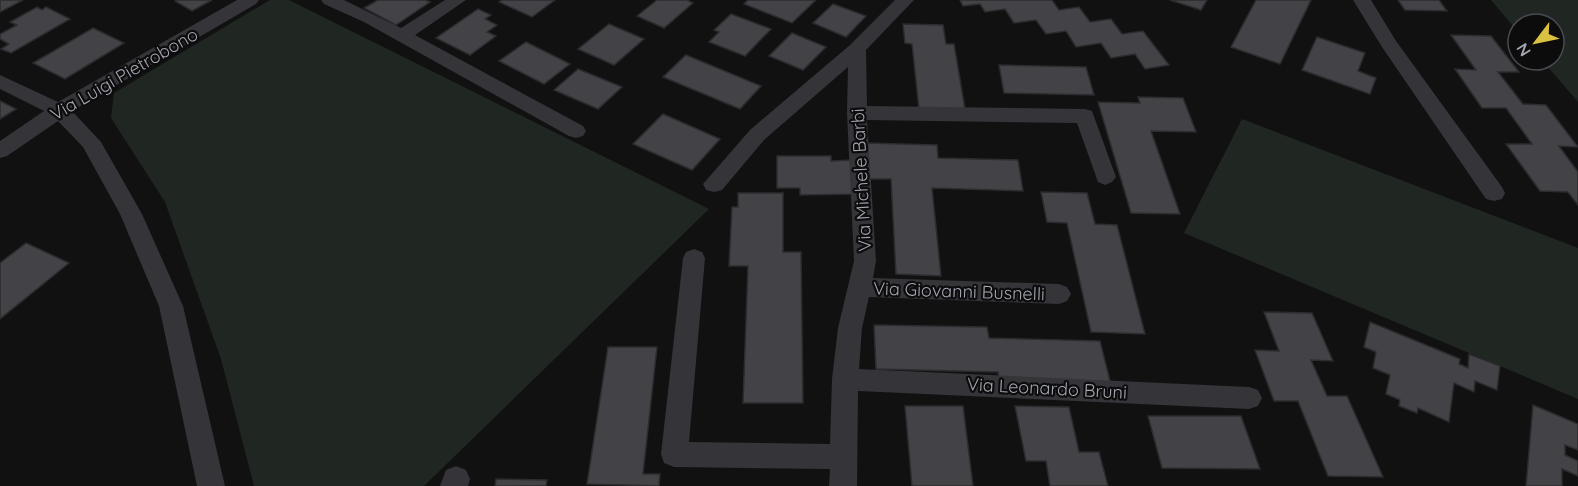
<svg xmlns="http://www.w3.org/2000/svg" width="1578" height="486" viewBox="0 0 1578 486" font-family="Quicksand,sans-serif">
<rect width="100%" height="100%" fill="#111112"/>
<g fill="#202622">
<polygon points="270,0 289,0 709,209 424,486 254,486 221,359 165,202 111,118 114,93"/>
<polygon points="1491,0 1578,0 1578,102 1542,60 1554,60 1554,24 1518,24 1518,32"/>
<polygon points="1242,119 1578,248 1578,399 1184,233"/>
</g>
<g fill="#434347" stroke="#2c2b2e" stroke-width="1.5">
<polygon points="0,0 23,0 0,12"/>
<polygon points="212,0 192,11 175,1 176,0"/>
<polygon points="378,0 425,0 430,2 396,25 364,8"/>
<polygon points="502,0 555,0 532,17 499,2"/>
<polygon points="657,0 687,0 693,3 664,28 637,16"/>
<polygon points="748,0 816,0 792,23 744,4"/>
<polygon points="960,0 1052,0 1059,10 1079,7 1090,22 1111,19 1122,34 1143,31 1169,65 1145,69 1135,54 1111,58 1101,43 1076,47 1066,31 1046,34 1036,20 1014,23 1005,9 985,12 980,4 963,6"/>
<polygon points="1170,0 1207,0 1201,10"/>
<polygon points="1256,0 1311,0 1280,64 1231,47"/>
<polygon points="1398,0 1439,0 1447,11 1405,10"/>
<polygon points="833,4 866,16 846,37 813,23"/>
<polygon points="37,7 42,10 46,7 70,19 11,53 1,49 9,44 0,39 0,34 17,25 10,22"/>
<polygon points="478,9 491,15 485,19 497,25 487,32 496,36 470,55 436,38"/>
<polygon points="731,14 771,29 745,56 709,42 719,32 714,30"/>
<polygon points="609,24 644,39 614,65 578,49"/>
<polygon points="903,24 943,25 946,44 954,44 965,109 919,109 912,44 905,43"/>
<polygon points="93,28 124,43 65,79 33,63"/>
<polygon points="792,33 826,47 803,70 769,56"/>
<polygon points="1451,35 1491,36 1519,72 1498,72 1523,104 1546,105 1578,147 1559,146 1578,172 1578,205 1568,192 1540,191 1506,144 1532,144 1506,108 1482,108 1455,69 1476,70"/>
<polygon points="1317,37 1365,53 1358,71 1376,78 1370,94 1302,70"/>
<polygon points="526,42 570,64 544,84 499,61"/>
<polygon points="686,55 761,86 740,109 663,77"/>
<polygon points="999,65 1086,67 1094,95 1004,93"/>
<polygon points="578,69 622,87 598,109 554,90"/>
<polygon points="1138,97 1183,98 1196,132 1151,131 1180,214 1131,213 1098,102 1140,103"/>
<polygon points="0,101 16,109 0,119"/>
<polygon points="663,114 720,139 692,170 633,144"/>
<polygon points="865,143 937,145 938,158 1018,160 1023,191 932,188 941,276 896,274 891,179 866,179"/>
<polygon points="777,156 831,156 831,161 853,160 857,194 800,195 800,188 777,188"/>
<polygon points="1041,192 1087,193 1095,224 1117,225 1145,334 1091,332 1067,223 1047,222"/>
<polygon points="738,193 783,193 783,252 801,252 803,403 743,403 748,266 729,266 732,207 738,207"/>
<polygon points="26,243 69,263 0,319 0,263"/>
<polygon points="1264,312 1312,313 1333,361 1311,360 1327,396 1347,396 1383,477 1328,476 1298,401 1274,401 1255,350 1279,351"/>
<polygon points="1370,322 1460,359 1459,364 1468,368 1469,354 1500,366 1497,390 1475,381 1474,392 1454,383 1449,422 1418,408 1417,413 1399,406 1400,400 1386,394 1390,375 1373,368 1376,352 1364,347"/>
<polygon points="874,325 987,327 989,338 1100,341 1111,385 999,383 998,372 876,369"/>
<polygon points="608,347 657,347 643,474 660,474 659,486 587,484"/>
<polygon points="1533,405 1578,424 1578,450 1565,445 1565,455 1578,461 1578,476 1562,469 1562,486 1526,486"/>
<polygon points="905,406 963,406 973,486 912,486"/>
<polygon points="1015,406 1069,407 1079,452 1099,452 1108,486 1050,486 1046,461 1026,461"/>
<polygon points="1148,416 1241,416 1260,469 1162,468"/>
<polygon points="496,479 547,480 546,486 495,486"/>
</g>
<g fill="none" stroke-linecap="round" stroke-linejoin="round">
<g fill="#343439" fill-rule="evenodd">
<polygon points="237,0 259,0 256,4 72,111 101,142 142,214 183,306 225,486 197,486 159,306 120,214 83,147 58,121 7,156 0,158 0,141 44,111 0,89 0,75 58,102"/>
<polygon points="321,0 344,0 401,28 445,0 466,0 415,35 583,126 586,131 583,136 576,138 569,136 364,22 324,4"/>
<polygon points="895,0 914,0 866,50 867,106 1085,109 1092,111 1116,177 1112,182 1105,185 1098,182 1077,123 867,120 876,261 873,278 1059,284 1067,287 1071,294 1067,301 1059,304 869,297 862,328 859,369 1249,387 1258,390 1262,398 1258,406 1249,409 858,391 857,486 829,486 830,469 674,467 664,463 661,454 683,258 686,252 694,249 702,252 705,258 689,442 830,444 832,379 838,328 854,261 847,113 848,67 764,140 722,190 714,192 706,190 703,184 750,130 850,45"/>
<polygon points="1353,0 1371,0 1396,41 1502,187 1505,193 1502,199 1494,201 1486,199 1382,47"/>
<polygon points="456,466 466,470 470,479 468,486 440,486 446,470"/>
</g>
</g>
<g text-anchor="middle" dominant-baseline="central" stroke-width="4.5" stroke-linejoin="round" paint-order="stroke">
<g font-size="18" fill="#a4a6b1" stroke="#0c0c0d">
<text transform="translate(124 74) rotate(-30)">Via Luigi Pietrobono</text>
<text transform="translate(861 180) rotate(-93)">Via Michele Barbi</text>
<text transform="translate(959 291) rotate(2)">Via Giovanni Busnelli</text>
<text transform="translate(1047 388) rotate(3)">Via Leonardo Bruni</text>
</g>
</g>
<g transform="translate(1536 42) rotate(238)"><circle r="28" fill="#0c0c0d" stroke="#494a4f" stroke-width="1.5"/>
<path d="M0-4.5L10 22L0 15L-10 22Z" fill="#dbc140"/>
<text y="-9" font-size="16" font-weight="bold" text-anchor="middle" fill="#a4a6b1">N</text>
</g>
</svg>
